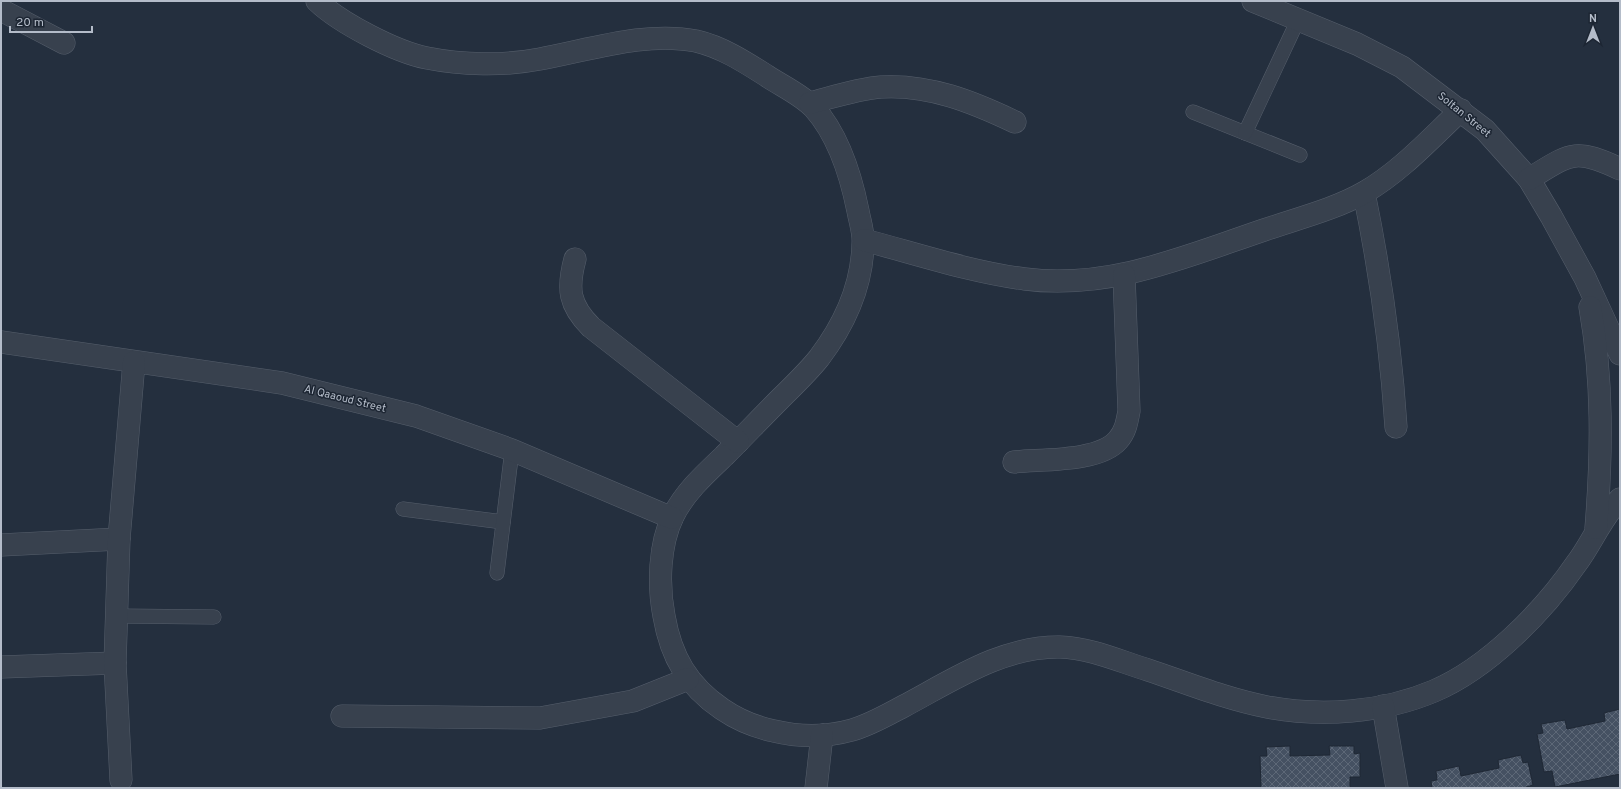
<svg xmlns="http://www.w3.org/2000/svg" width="1621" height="789" viewBox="0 0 1621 789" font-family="Overpass,sans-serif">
<defs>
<pattern id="building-cross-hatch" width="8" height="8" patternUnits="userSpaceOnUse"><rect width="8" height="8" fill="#455162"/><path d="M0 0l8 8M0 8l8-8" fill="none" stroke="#5d6877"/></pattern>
</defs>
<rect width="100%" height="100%" fill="#242f3e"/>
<g fill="url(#building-cross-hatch)" stroke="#1f2835">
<polygon points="1620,709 1620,774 1555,787 1552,771 1544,772 1537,734 1543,733 1541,724 1565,720 1567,729 1605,721 1604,713"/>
<polygon points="1290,746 1290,756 1330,755 1329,746 1354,746 1354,754 1360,753 1360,777 1350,777 1350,788 1261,788 1260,756 1267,756 1266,747"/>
<polygon points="1521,755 1523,763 1528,762 1533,785 1523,788 1432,788 1431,781 1437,780 1436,771 1459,766 1461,776 1499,768 1498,760"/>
</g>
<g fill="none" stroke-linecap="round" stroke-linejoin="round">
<g stroke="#565f6c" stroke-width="15">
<g id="lane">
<polyline points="1193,112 1300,155"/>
<polyline points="1245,133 1298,20"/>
<polyline points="403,509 503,522"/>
<polyline points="497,573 512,450"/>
<polyline points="117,616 214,617"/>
</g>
</g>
<g stroke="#565f6c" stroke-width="23">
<g id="street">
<path d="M317,1C340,23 396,52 427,58C462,65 504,66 540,59C590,50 645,31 696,41C722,47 745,62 767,76C782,86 802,95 814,108C838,135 851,176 858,211C860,222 864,233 863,244C862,286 844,325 819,358C807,373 793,386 780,399C761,418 743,437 724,456C705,474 685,492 673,516C659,545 658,585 664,616C671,657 688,686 722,709C738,720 755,727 774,731C799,737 827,737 852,730C870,725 887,715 904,706C953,680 1003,646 1060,647C1091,648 1119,661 1148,670C1187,683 1226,699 1267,707C1321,717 1382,713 1434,691C1488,668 1543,612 1576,564C1592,543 1601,518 1620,499"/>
<polyline points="1253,1 1357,44 1402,67 1485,130 1529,179 1551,216 1585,278 1620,354"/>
<polyline points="1,10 64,43"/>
<path d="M810,103C833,97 857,89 881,87C929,84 973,102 1015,122"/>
<path d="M1529,179C1570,154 1574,147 1620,169"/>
<path d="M1364,193C1380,271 1391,348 1396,427"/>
<path d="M864,240C917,254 971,272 1025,279C1109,290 1187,256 1264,230C1296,219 1336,209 1365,192C1401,171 1430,139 1461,110"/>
<path d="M575,259C567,289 569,305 591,327L738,442"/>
<path d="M1590,307C1603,381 1602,453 1596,528"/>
<polyline points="1,342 282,383 416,416 512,450 672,518"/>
<path d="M1014,462C1043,459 1099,462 1118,440C1126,431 1127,421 1129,411L1124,275"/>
<polyline points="1,545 119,539"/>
<polyline points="1,667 115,663"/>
<polyline points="1383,706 1397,788"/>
<polyline points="342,716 540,718 633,701 688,679"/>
<polyline points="121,780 115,663 119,539 134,362"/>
<polyline points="816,788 822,735"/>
</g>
</g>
<use href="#lane" stroke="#38414e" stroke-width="14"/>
<use href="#street" stroke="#38414e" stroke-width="22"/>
</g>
<g text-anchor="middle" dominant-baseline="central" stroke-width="3" stroke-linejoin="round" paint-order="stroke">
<g font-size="11" fill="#b4bcc9" stroke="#1d2633">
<text transform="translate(1464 115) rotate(39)">Soltan Street</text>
<text transform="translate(345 399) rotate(14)">Al Qaaoud Street</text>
</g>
</g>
<rect width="1621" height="789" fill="none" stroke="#b4bcc9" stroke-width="4"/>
<g transform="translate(1593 28)" stroke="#1d2633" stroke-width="3" paint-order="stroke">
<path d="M0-3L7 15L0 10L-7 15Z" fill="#b4bcc9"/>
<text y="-6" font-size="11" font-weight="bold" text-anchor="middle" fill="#b4bcc9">N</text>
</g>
<path d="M10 26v6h82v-6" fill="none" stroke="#b4bcc9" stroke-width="2"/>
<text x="16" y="26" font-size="12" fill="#b4bcc9" stroke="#1d2633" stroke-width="3" paint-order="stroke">20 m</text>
</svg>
